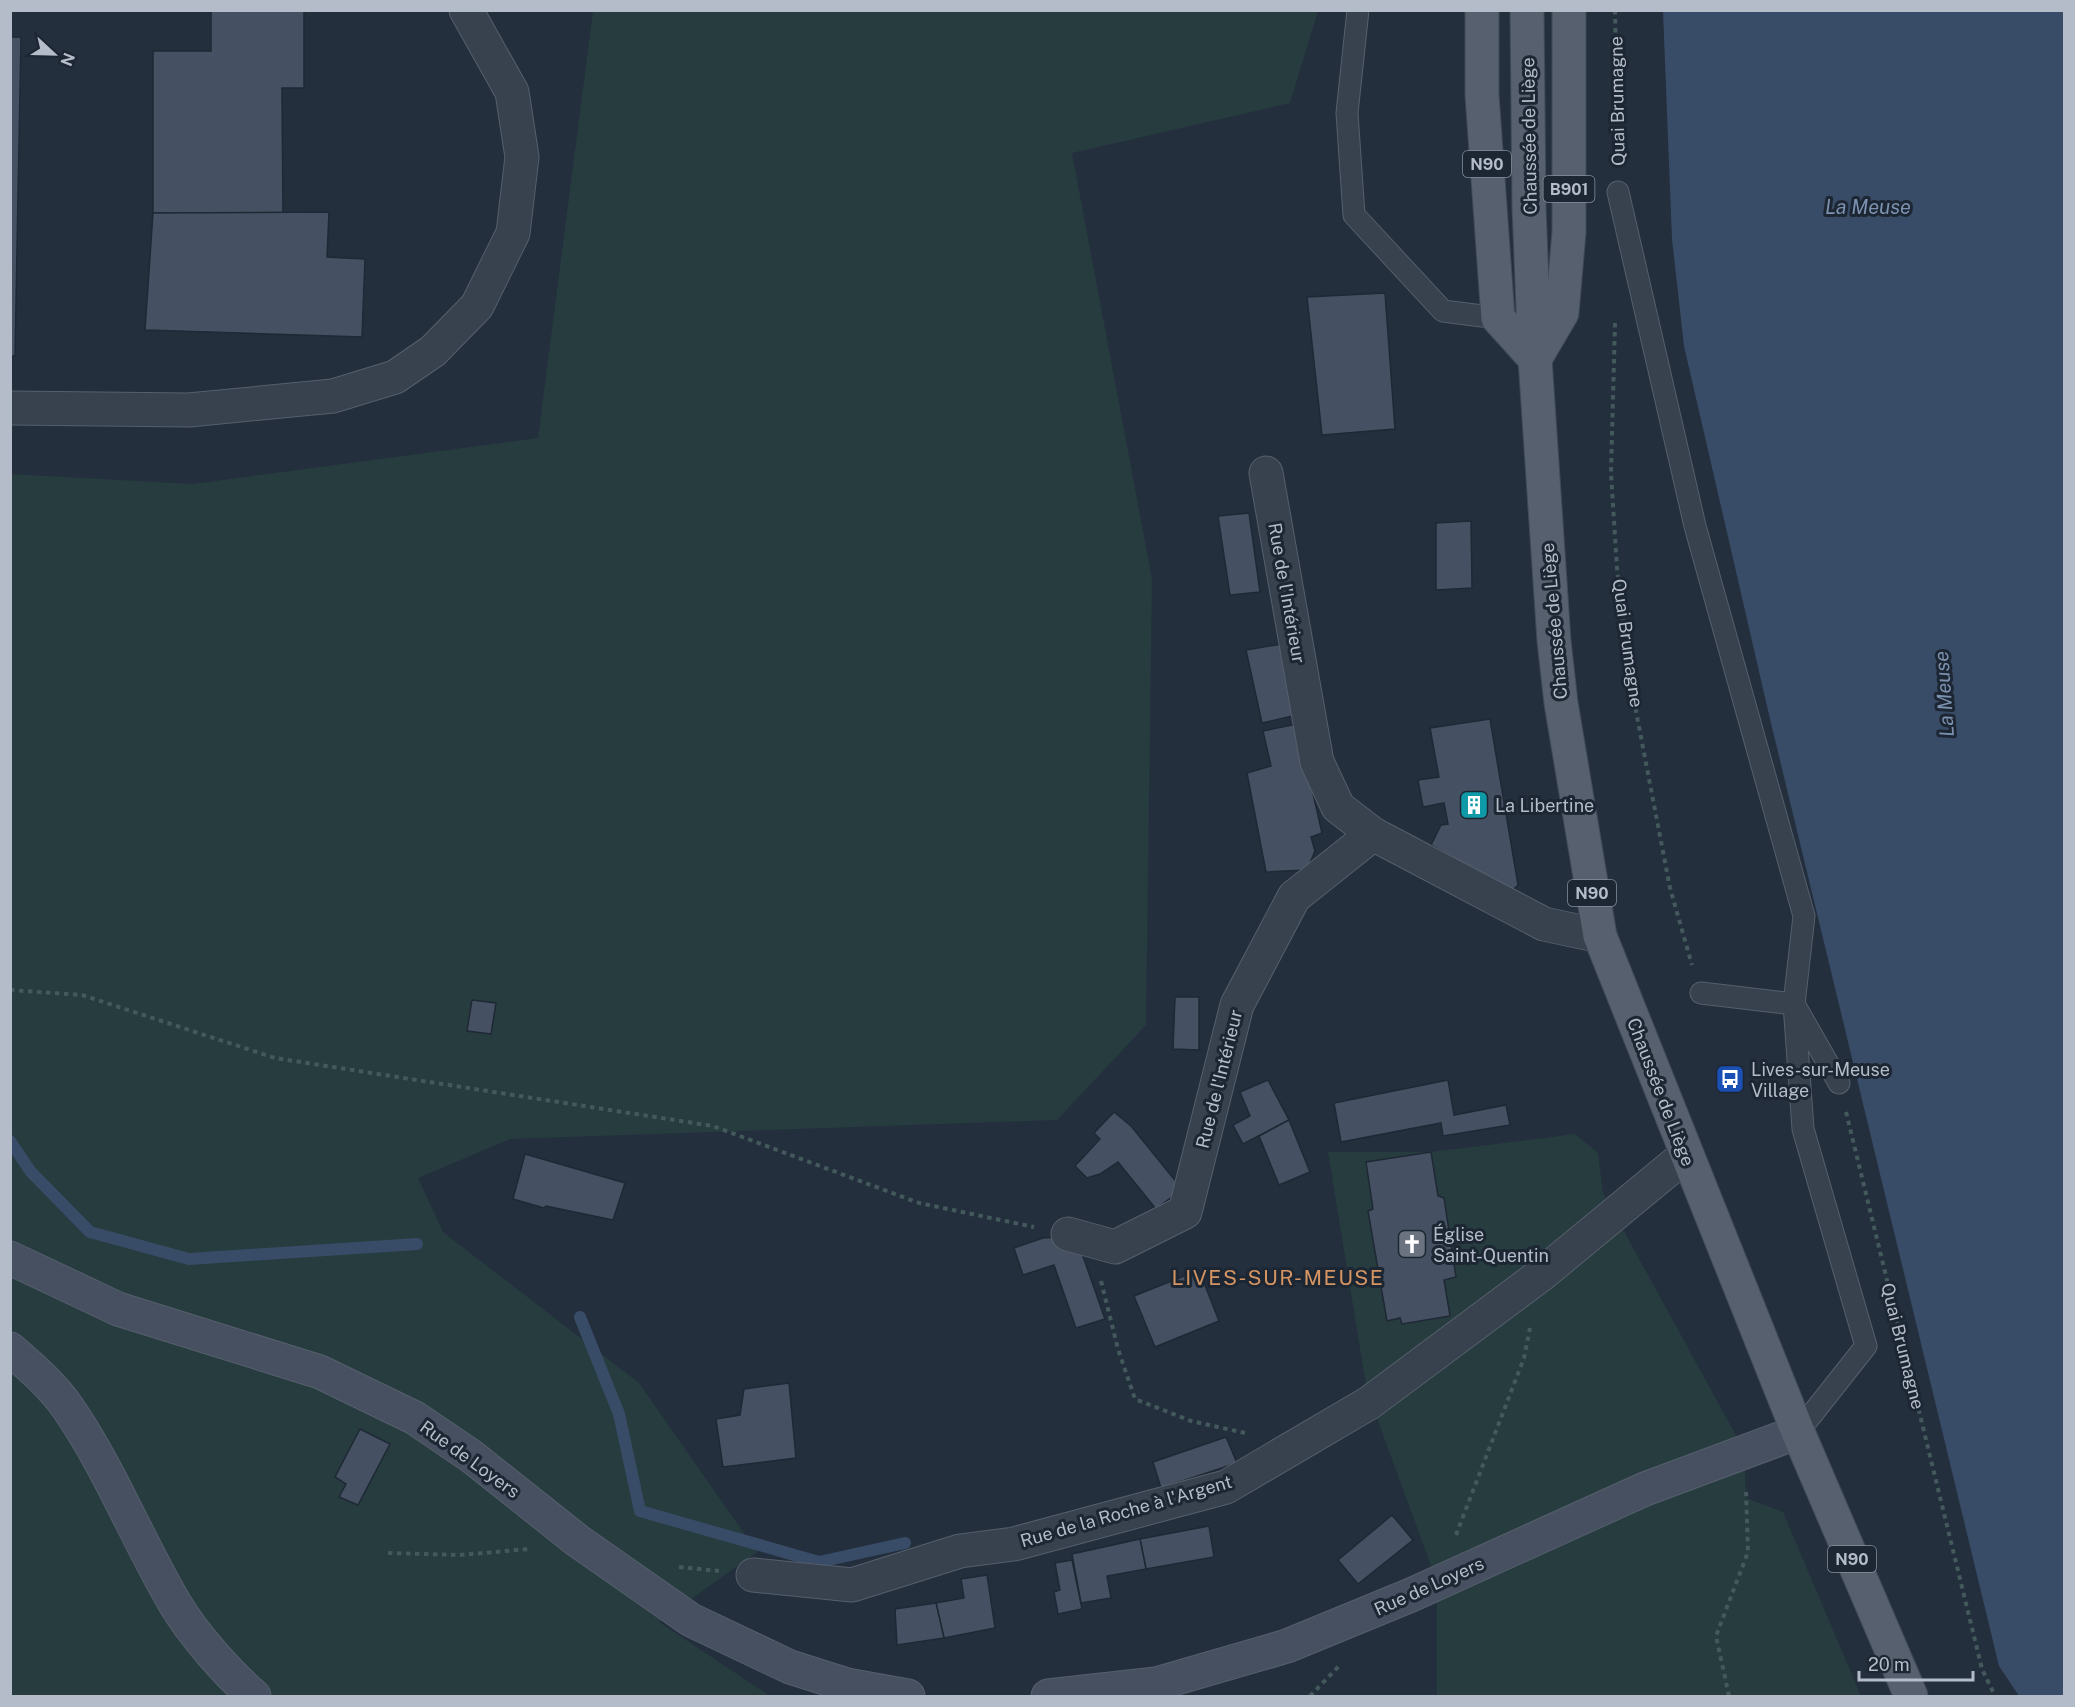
<svg xmlns="http://www.w3.org/2000/svg" width="2075" height="1707" viewBox="0 0 2075 1707" font-family="'Public Sans',sans-serif">
<rect width="100%" height="100%" fill="#242f3e"/>
<g fill="#263c3f">
<polygon points="593,11 1318,11 1290,103 1072,153 1152,579 1146,1025 1057,1120 510,1139 418,1178 443,1232 639,1383 757,1552 659,1622 770,1696 11,1696 10,474 193,484 538,438"/>
<polygon points="1575,1134 1598,1153 1603,1193 1744,1450 1746,1498 1783,1512 1861,1696 1437,1696 1437,1582 1367,1391 1328,1152 1431,1152"/>
</g>
<polygon fill="#394c67" points="1663,11 2064,11 2064,1696 2019,1696 1999,1666 1770,719 1684,346 1672,239"/>
<g fill="none" stroke-linecap="round" stroke-linejoin="round">
<g stroke="#394c67" stroke-width="12">
<polyline points="10,1141 31,1172 90,1232 189,1259 417,1244"/>
<polyline points="580,1317 619,1414 640,1511 819,1562 905,1543"/>
</g>
</g>
<g fill="#455162" stroke="#1f2835" stroke-width="1.5">
<polygon points="211,10 304,10 304,88 282,88 283,213 153,213 153,51 211,51"/>
<polygon points="10,37 21,37 15,356 10,356"/>
<polygon points="329,212 327,257 365,259 362,337 145,330 153,213"/>
<polygon points="1385,293 1395,429 1322,435 1307,297"/>
<polygon points="1249,513 1260,592 1230,595 1218,516"/>
<polygon points="1471,521 1472,588 1436,590 1436,523"/>
<polygon points="1287,643 1301,714 1262,723 1246,650"/>
<polygon points="1490,719 1518,885 1511,892 1431,845 1441,825 1448,824 1444,803 1423,807 1418,780 1439,777 1430,728"/>
<polygon points="1297,724 1322,833 1311,837 1315,851 1307,870 1266,872 1247,773 1271,766 1263,731"/>
<polygon points="1175,997 1199,997 1199,1050 1173,1049"/>
<polygon points="472,1000 496,1003 491,1034 467,1031"/>
<polygon points="1268,1080 1289,1120 1243,1144 1233,1125 1250,1116 1240,1092"/>
<polygon points="1448,1080 1454,1115 1506,1105 1510,1125 1443,1136 1441,1123 1341,1142 1334,1103"/>
<polygon points="1114,1112 1131,1126 1182,1189 1156,1209 1118,1162 1100,1174 1087,1178 1075,1166 1100,1139 1094,1133"/>
<polygon points="1289,1120 1310,1172 1279,1185 1259,1136"/>
<polygon points="1431,1152 1438,1196 1444,1198 1456,1277 1444,1280 1450,1316 1402,1324 1400,1318 1387,1321 1368,1211 1373,1209 1366,1162"/>
<polygon points="525,1154 625,1183 613,1220 546,1206 544,1208 513,1199"/>
<polygon points="1062,1237 1078,1242 1105,1319 1076,1328 1054,1265 1023,1275 1014,1248 1043,1238"/>
<polygon points="1199,1270 1219,1321 1155,1347 1134,1296"/>
<polygon points="789,1383 796,1458 723,1467 716,1419 740,1415 744,1389"/>
<polygon points="360,1429 390,1444 358,1505 339,1497 346,1484 335,1477"/>
<polygon points="1226,1437 1237,1463 1161,1488 1153,1462"/>
<polygon points="1392,1515 1413,1540 1358,1584 1338,1560"/>
<polygon points="1209,1526 1214,1557 1146,1569 1140,1539"/>
<polygon points="1140,1539 1146,1569 1107,1576 1111,1598 1081,1603 1072,1554"/>
<polygon points="1072,1560 1082,1609 1058,1614 1054,1592 1060,1590 1055,1563"/>
<polygon points="987,1575 995,1628 944,1638 936,1603 964,1598 961,1579"/>
<polygon points="936,1603 944,1638 897,1645 895,1609"/>
</g>
<g fill="none" stroke-linecap="round" stroke-linejoin="round">
<g stroke="#565f6c" stroke-width="23">
<g id="lane">
<polyline points="1358,10 1347,113 1354,215 1443,311 1498,318"/>
<polyline points="1618,192 1695,526 1804,916 1794,1004 1803,1129 1866,1346 1798,1432"/>
<polyline points="1701,993 1794,1004 1839,1083"/>
</g>
</g>
<g stroke="#565f6c" stroke-width="35">
<g id="street">
<polyline points="10,408 189,410 333,396 395,377 433,351 477,306 513,233 522,157 512,92 466,10"/>
<polyline points="1266,473 1317,762 1338,807 1373,834 1544,924 1600,936"/>
<polyline points="1068,1234 1115,1247 1185,1212 1237,1005 1294,897 1373,834"/>
<polyline points="753,1575 852,1585 960,1551 1014,1544 1226,1487 1369,1403 1542,1274 1686,1155"/>
</g>
</g>
<g stroke="#565f6c" stroke-width="35">
<g id="secondary">
<polyline points="10,1258 118,1309 320,1372 415,1418 471,1456 578,1541 691,1620 790,1667 847,1685 908,1696"/>
<path d="M10,1349C31,1367 53,1386 68,1408C110,1469 137,1539 174,1602C192,1633 227,1673 254,1696"/>
<polyline points="1048,1696 1156,1684 1287,1646 1411,1595 1645,1489 1798,1432"/>
</g>
</g>
<g stroke="#414a57" stroke-width="35">
<g id="primary">
<polyline points="1482,10 1482,95 1498,318 1535,359"/>
<polyline points="1527,10 1529,207 1535,359 1554,641 1561,703 1600,936 1798,1432 1911,1696"/>
<polyline points="1535,359 1562,313 1569,232 1569,10"/>
</g>
</g>
<g stroke="#44595c" stroke-width="4" stroke-dasharray="4.5 4.5" stroke-linecap="butt">
<polyline points="1615,10 1618,163"/>
<polyline points="1615,323 1611,473 1617,568 1630,680 1670,888 1692,965"/>
<polyline points="10,990 82,995 275,1058 713,1126 919,1203 1034,1227"/>
<polyline points="1846,1112 1982,1669 1995,1696"/>
<polyline points="1101,1281 1118,1349 1135,1399 1191,1421 1245,1433"/>
<polyline points="1456,1535 1524,1358 1530,1328"/>
<polyline points="388,1553 460,1555 529,1549"/>
<polyline points="679,1567 719,1571"/>
<polyline points="1310,1696 1340,1665"/>
<polyline points="1729,1696 1716,1636 1748,1552 1746,1490"/>
</g>
<use href="#lane" stroke="#38414e" stroke-width="21"/>
<use href="#street" stroke="#38414e" stroke-width="33"/>
<use href="#secondary" stroke="#465061" stroke-width="33"/>
<use href="#primary" stroke="#56606e" stroke-width="33"/>
</g>
<defs>
<g id="building-square" transform="scale(1.5)"><rect x="-9" y="-9" width="18" height="18" rx="4" fill="#0f9aa8" stroke="#1d2633"/><path d="M-4-6H4V6H1V3H-1V6H-4ZM-2.5-4.3h1.7v1.8h-1.7ZM.8-4.3h1.7v1.8H.8ZM-2.5-1h1.7V.8h-1.7ZM.8-1h1.7V.8H.8Z" fill="#fff"/></g>
<g id="bus-square" transform="scale(1.5)"><rect x="-9" y="-9" width="18" height="18" rx="4" fill="#1a4fb4" stroke="#1d2633"/><path d="M-5-6H5V4H4V6H2V4H-2V6H-4V4H-5ZM-3.5-4V0h7V-4ZM-3.5 1.2v1.5H-2V1.2ZM2 1.2v1.5H3.5V1.2Z" fill="#fff"/></g>
<g id="church-square" transform="scale(1.5)"><rect x="-9" y="-9" width="18" height="18" rx="4" fill="#6b7280" stroke="#1d2633"/><path d="M-1.2-6h2.4v3.5h3.3v2.4h-3.3V6h-2.4V-.1h-3.3v-2.4h3.3Z" fill="#fff"/></g>
</defs>
<g fill-rule="evenodd">
<use href="#building-square" x="1474" y="805"/>
<use href="#bus-square" x="1730" y="1079"/>
<use href="#church-square" x="1412" y="1244"/>
</g>
<g text-anchor="middle" dominant-baseline="central" stroke-width="6" stroke-linejoin="round" paint-order="stroke">
<g fill="#1d2633" stroke="#878f9c" stroke-width="1.5">
<rect x="1463" y="151" width="48" height="26" rx="4.5"/>
<rect x="1543.5" y="176" width="51" height="26" rx="4.5"/>
<rect x="1568" y="880" width="48" height="26" rx="4.5"/>
<rect x="1828" y="1546" width="48" height="26" rx="4.5"/>
</g>
<g font-size="16" font-weight="bold" fill="#b4bcc9">
<text x="1487" y="164">N90</text>
<text x="1569" y="189">B901</text>
<text x="1592" y="893">N90</text>
<text x="1852" y="1559">N90</text>
</g>
<g font-size="18" fill="#b4bcc9" stroke="#1d2633">
<text transform="translate(1617 101) rotate(-91)">Quai Brumagne</text>
<text transform="translate(1529 136) rotate(-91)">Chaussée de Liège</text>
<text transform="translate(1287 593) rotate(80)">Rue de l'Intérieur</text>
<text transform="translate(1554 621) rotate(-95)">Chaussée de Liège</text>
<text transform="translate(1628 643) rotate(82)">Quai Brumagne</text>
<text transform="translate(1219 1079) rotate(-76)">Rue de l'Intérieur</text>
<text transform="translate(1661 1092) rotate(69)">Chaussée de Liège</text>
<text transform="translate(1903 1346) rotate(76)">Quai Brumagne</text>
<text transform="translate(470 1459) rotate(36)">Rue de Loyers</text>
<text transform="translate(1126 1511) rotate(-16)">Rue de la Roche à l'Argent</text>
<text transform="translate(1429 1586) rotate(-24)">Rue de Loyers</text>
</g>
<g font-size="18" fill="#b4bcc9" stroke="#1d2633" text-anchor="start">
<text x="1495" y="805">La Libertine</text>
<text x="1751" y="1069">Lives-sur-Meuse<tspan x="1751" dy="21">Village</tspan></text>
<text x="1433" y="1234">Église<tspan x="1433" dy="21">Saint-Quentin</tspan></text>
</g>
<g font-size="20" font-style="italic" fill="#7c92b1" stroke="#1d2633">
<text x="1868" y="207">La Meuse</text>
<text transform="translate(1944 694) rotate(-94)">La Meuse</text>
</g>
<g font-size="21" letter-spacing="1.5" fill="#d59563" stroke="#1d2633">
<text x="1278" y="1277">LIVES-SUR-MEUSE</text>
</g>
</g>
<rect width="2075" height="1707" fill="none" stroke="#b4bcc9" stroke-width="24"/>
<g transform="translate(54 54) rotate(112)" stroke="#1d2633" stroke-width="4.5" paint-order="stroke">
<path d="M0-4.5L10 22L0 15L-10 22Z" fill="#b4bcc9"/>
<text y="-9" font-size="16" font-weight="bold" text-anchor="middle" fill="#b4bcc9">N</text>
</g>
<path d="M1859 1671v9h114v-9" fill="none" stroke="#b4bcc9" stroke-width="3"/>
<text x="1868" y="1671" font-size="18" fill="#b4bcc9" stroke="#1d2633" stroke-width="4.5" paint-order="stroke">20 m</text>
</svg>
